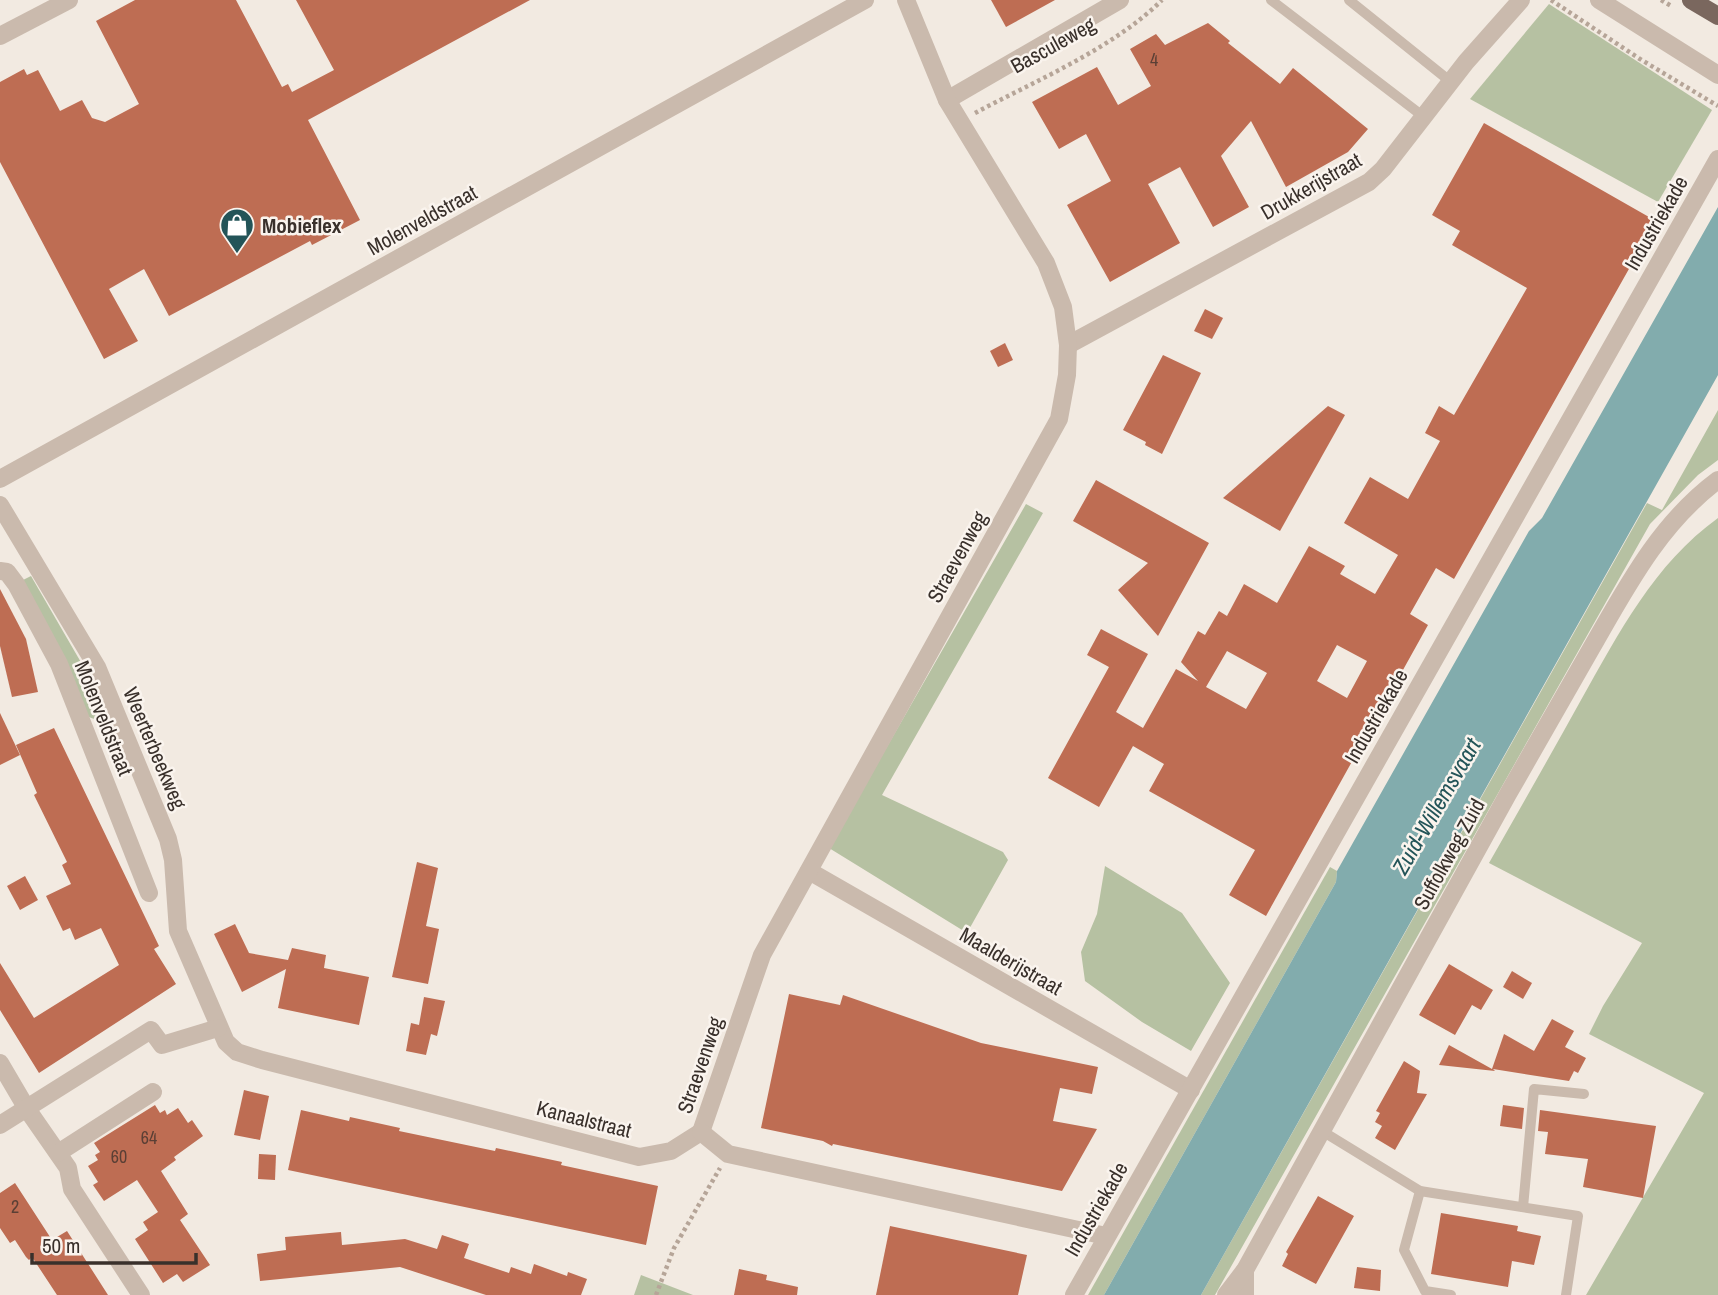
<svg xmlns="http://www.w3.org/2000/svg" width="1718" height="1295" viewBox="0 0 1718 1295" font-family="'Archivo Narrow',sans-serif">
<rect width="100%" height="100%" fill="#f2eae1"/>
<g fill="#b6c1a2">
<polygon points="1549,4 1712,110 1658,202 1470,99"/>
<polygon points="1718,410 1718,460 1698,475 1650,524 1215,1295 1201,1295 1647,503 1662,510"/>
<polygon points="1026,504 1043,513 882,795 1003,852 1008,860 967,933 829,848"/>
<path d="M1718,518V1295H1586L1704,1093L1589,1034L1603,1006L1642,943L1489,863C1520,809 1551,754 1581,700C1619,633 1654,564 1718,518Z"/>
<polygon points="31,576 86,671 111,725 102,729 97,720 86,716 23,580"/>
<polygon points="1105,866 1182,913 1230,983 1191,1051 1142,1022 1085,981 1081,952 1097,914"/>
<polygon points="1330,867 1337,871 1336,882 1104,1295 1088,1295"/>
<polygon points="641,1275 693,1295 634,1295"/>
</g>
<polygon fill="#82acad" points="1718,207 1718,375 1201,1295 1104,1295 1336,882 1337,871 1529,531 1542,518"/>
<g fill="#be6d53" fill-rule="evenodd">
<polygon points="135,0 236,0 282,87 288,84 292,92 334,70 296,0 530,0 308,120 360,220 312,245 310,241 169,316 144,269 109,289 138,341 104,359 0,162 0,82 24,69 27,75 38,70 60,111 82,100 92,118 105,122 139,104 96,21"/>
<polygon points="991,0 1055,0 1006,27"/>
<polygon points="1208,23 1230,41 1228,43 1280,84 1293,68 1368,129 1348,152 1286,187 1251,121 1221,156 1249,207 1213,227 1180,167 1148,184 1180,243 1110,282 1067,205 1111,181 1086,134 1059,149 1032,102 1097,67 1118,105 1151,86 1130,49 1156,34 1165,45"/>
<path d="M1484,123L1656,221L1454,579L1436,568L1410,614L1428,625L1266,916L1229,895L1255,850L1149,791L1164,764L1133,746L1099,807L1048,778L1109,667L1087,655L1101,629L1148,654L1116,712L1143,728L1176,669L1198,681L1181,662L1198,631L1205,635L1219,611L1227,616L1244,584L1277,603L1309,546L1345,566L1340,574L1375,594L1398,555L1344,523L1370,477L1408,499L1440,441L1425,433L1439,406L1454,415L1527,288L1452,245L1460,231L1432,215ZM1337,645L1367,661L1347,698L1317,681ZM1227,651L1267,673L1246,709L1206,687Z"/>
<polygon points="1205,309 1223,318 1212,339 1194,331"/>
<polygon points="1005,343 1013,360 998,367 990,351"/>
<polygon points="1163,355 1201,373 1162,454 1145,445 1146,442 1123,430"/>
<polygon points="1328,406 1345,415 1280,531 1223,498"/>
<polygon points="1096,480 1209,543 1158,636 1118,590 1148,563 1073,521"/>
<polygon points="0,589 26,639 38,692 12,697 0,646"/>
<polygon points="0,713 20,755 0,765"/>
<polygon points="54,728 159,946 154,949 176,984 39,1073 0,1010 0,963 34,1018 119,965 101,928 75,940 70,928 63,931 46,896 71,884 62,865 67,862 34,795 37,793 16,745"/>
<polygon points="417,862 438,868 426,926 439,929 428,984 392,977"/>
<polygon points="25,876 38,900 20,910 7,886"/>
<polygon points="235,924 249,953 288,960 292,948 326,955 324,968 369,977 359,1025 278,1008 286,969 242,992 214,934"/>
<polygon points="1449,964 1493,990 1481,1010 1472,1005 1455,1035 1419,1015"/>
<polygon points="1512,971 1532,983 1523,999 1503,987"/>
<polygon points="789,994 840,1005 843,995 981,1043 1098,1067 1092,1094 1060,1088 1053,1121 1097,1129 1062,1191 833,1144 832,1146 823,1141 761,1128"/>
<polygon points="424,997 445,1001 437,1036 431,1034 426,1055 406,1051 411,1023 419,1025"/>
<polygon points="1552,1019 1574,1031 1565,1047 1586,1058 1578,1073 1574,1071 1569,1081 1493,1069 1495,1071 1439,1065 1449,1045 1492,1069 1504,1034 1534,1051"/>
<polygon points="1404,1061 1420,1071 1417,1093 1427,1094 1395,1150 1375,1138 1382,1126 1375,1122 1380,1113 1376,1111"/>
<polygon points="244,1090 269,1096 260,1140 234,1135"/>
<polygon points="155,1105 160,1113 165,1110 167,1115 178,1108 188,1123 192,1120 203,1136 174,1157 176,1160 161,1171 188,1214 180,1220 210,1265 183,1282 177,1274 163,1283 135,1239 148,1230 143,1222 158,1212 137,1180 104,1201 93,1185 98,1182 88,1166 98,1160 95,1155 100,1152 94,1143"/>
<polygon points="1503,1105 1524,1108 1522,1129 1500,1126"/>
<polygon points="301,1110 349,1121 350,1117 400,1128 399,1131 495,1151 496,1148 562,1162 561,1165 658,1186 646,1245 288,1170"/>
<polygon points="1540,1110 1656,1126 1643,1198 1583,1187 1588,1159 1545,1154 1548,1132 1538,1131"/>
<polygon points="259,1154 276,1155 275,1180 258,1179"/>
<polygon points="15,1183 52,1240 67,1231 108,1295 57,1295 32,1257 29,1260 26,1257 15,1240 10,1243 0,1228 0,1193"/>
<polygon points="1318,1196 1354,1216 1316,1284 1282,1266 1288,1254 1286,1252"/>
<polygon points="1441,1213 1518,1226 1517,1231 1541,1236 1534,1265 1512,1261 1508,1287 1431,1274"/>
<polygon points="890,1226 1027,1255 1018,1295 876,1295"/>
<polygon points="341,1232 342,1245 405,1239 437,1249 442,1235 469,1244 464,1258 509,1273 511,1267 531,1274 534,1264 567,1276 568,1272 587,1279 581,1295 486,1295 400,1267 260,1281 257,1254 286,1250 285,1237"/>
<polygon points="1357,1267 1381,1270 1380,1291 1354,1288"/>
<polygon points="739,1269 767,1275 766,1280 798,1287 797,1295 734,1295"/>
</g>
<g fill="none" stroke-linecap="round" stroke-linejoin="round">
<g stroke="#b6a598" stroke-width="4.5" stroke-dasharray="3.5 3.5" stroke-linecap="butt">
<polyline points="1551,0 1640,59 1718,106"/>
<polyline points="1661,0 1673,7"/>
<path d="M975,113C1035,81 1114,48 1162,0"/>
<polyline points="656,1295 674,1248 720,1168"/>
</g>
<g stroke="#cabaad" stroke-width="10">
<polyline points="1271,0 1424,117"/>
<polyline points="1349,0 1451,82"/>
<polyline points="1322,1131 1420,1191 1578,1216 1566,1295"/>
<polyline points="1420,1191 1404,1250 1425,1291 1451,1295"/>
<polyline points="1523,1207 1534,1089 1584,1094"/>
</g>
<g stroke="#cabaad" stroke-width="18">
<polyline points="1599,0 1718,75"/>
<polyline points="0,36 69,0"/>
<polyline points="947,100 1120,0"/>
<polyline points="1068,345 1369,182 1383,169 1466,62 1521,0"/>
<polyline points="0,479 865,0"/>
<polyline points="0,505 97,667 168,839 173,860 178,931 226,1042 237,1052 262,1060 639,1157 671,1151 701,1132"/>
<polyline points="0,571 7,572 16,584 59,664 149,893"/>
<polyline points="809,871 1191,1090"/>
<polyline points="0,1063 27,1109 68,1168 72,1189 141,1295"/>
<polyline points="0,1125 151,1030 162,1045 218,1028"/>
<polyline points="701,1132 762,955 1059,419 1067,375 1068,345 1063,307 1046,263 947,100 906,0"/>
<polyline points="701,1132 728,1154 1106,1236"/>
<polyline points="58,1153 153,1092"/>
<polyline points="1245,1270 1245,1295"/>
<polyline points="1074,1295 1718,159"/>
<path d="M1226,1295L1245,1270C1333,1111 1420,953 1508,794C1536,745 1564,696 1592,647C1627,586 1660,523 1718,480"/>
</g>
<polyline stroke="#7a675e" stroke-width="18" points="1691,0 1718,16"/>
</g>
<defs>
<g id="shop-pin" transform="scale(1.75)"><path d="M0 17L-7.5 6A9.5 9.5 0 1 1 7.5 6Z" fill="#235458" stroke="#faf4ee"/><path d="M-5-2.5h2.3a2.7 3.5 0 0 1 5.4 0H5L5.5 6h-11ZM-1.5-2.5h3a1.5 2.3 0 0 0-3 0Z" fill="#fff"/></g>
</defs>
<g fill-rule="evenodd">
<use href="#shop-pin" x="237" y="225"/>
</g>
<g text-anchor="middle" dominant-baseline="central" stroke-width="5" stroke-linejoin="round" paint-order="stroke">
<g font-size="18" fill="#5a3f35">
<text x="1154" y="59">4</text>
<text x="149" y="1137">64</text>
<text x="119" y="1156">60</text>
<text x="15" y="1206">2</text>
</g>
<g font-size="21" fill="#39302b" stroke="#faf4ee">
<text transform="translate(1053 45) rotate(-29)">Basculeweg</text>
<text transform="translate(1311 186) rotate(-30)">Drukkerijstraat</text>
<text transform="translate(422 220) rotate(-29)">Molenveldstraat</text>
<text transform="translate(1656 223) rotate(-60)">Industriekade</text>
<text transform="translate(957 557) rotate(-61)">Straevenweg</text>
<text transform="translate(1376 716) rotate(-60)">Industriekade</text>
<text transform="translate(104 718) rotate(68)">Molenveldstraat</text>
<text transform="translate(155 748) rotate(67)">Weerterbeekweg</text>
<text transform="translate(1449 854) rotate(-61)">Suffolkweg Zuid</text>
<text transform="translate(1011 961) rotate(30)">Maalderijstraat</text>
<text transform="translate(700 1065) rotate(-71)">Straevenweg</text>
<text transform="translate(584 1119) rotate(14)">Kanaalstraat</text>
<text transform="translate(1096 1209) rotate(-60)">Industriekade</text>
</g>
<g font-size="21" font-weight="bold" fill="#39302b" stroke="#faf4ee" text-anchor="start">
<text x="262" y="225">Mobieflex</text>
</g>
<g font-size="23" font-style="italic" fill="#235458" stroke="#faf4ee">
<text transform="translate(1436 806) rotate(-60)">Zuid-Willemsvaart</text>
</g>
</g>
<path d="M32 1253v10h164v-10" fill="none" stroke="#39302b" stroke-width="3.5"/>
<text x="42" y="1253" font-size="21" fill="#39302b" stroke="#faf4ee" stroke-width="5" paint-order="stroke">50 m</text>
</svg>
